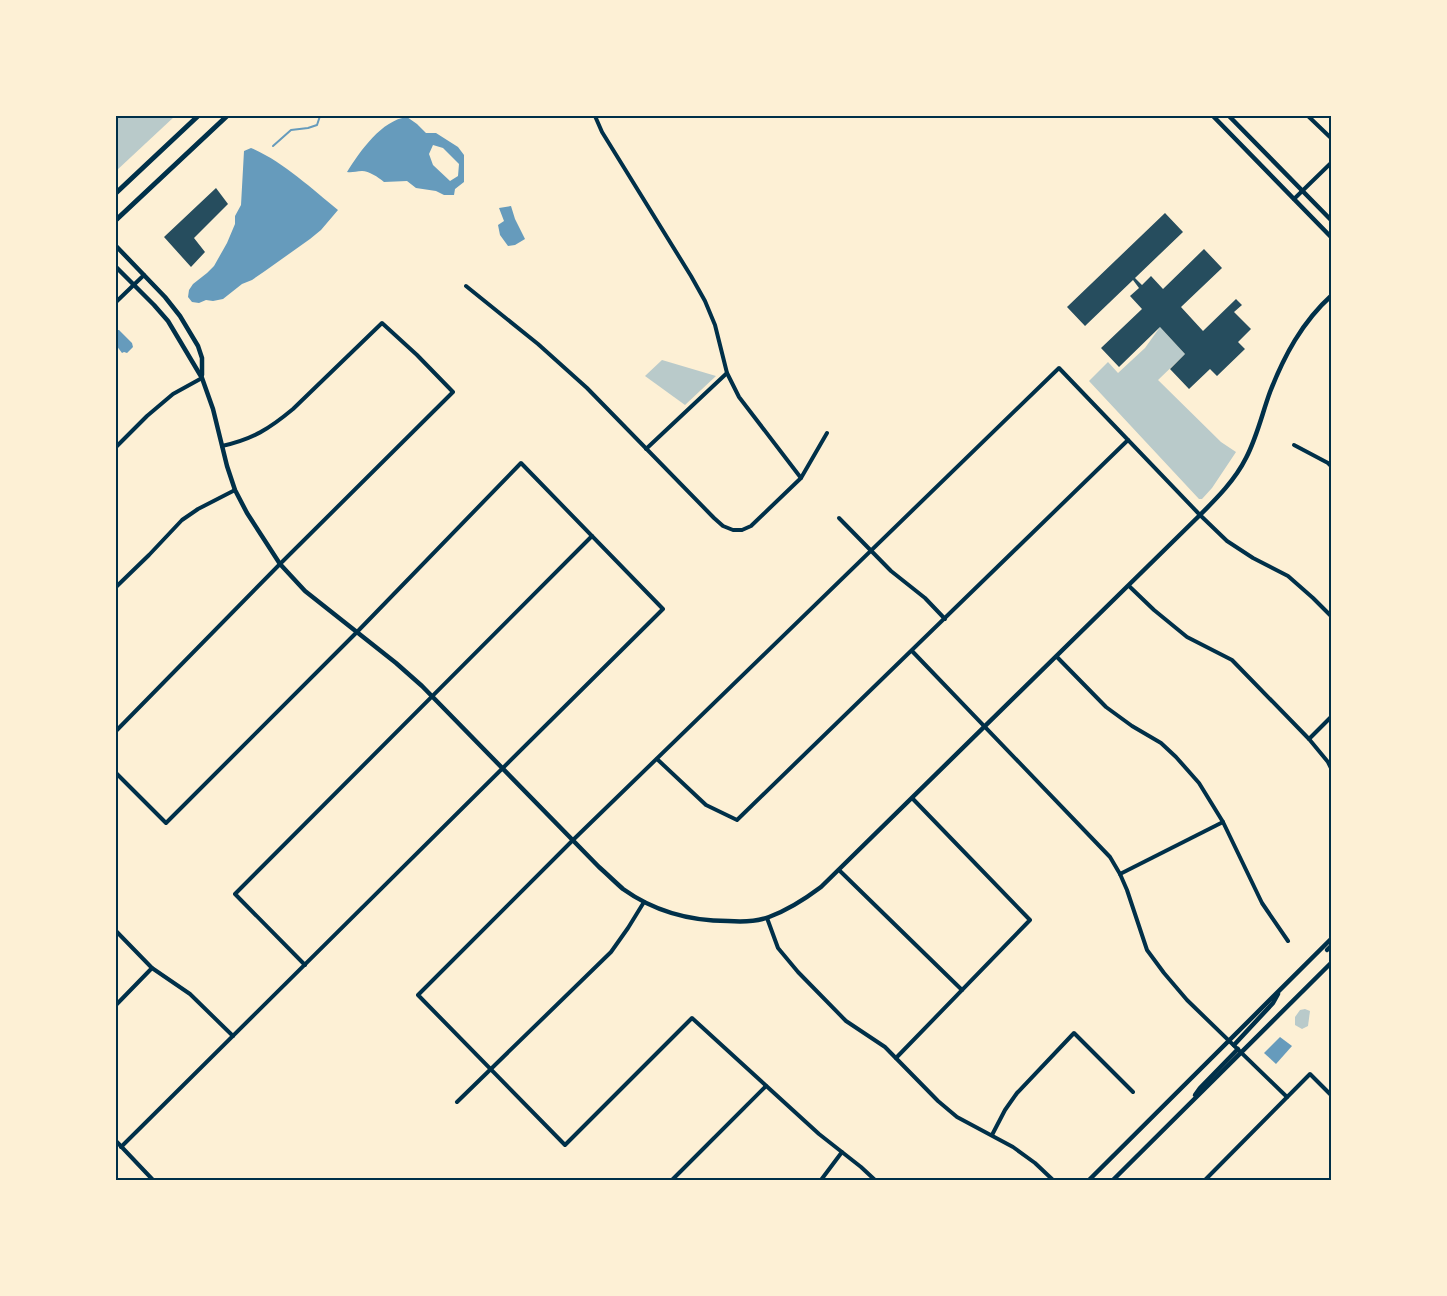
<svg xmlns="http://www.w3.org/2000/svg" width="1447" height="1296" viewBox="0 0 1447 1296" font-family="'Exo 2',sans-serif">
<rect width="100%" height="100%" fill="#fdf0d5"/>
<g fill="#b9caca">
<polygon points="116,116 175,116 116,171"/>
<polygon points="1160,327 1185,354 1158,380 1221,442 1236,452 1212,488 1202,499 1199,499 1089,381 1108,362 1118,373 1145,348"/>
<polygon points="662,360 716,376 685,405 645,376"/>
<polygon points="1305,1009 1310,1011 1308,1026 1302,1029 1295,1025 1295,1017 1300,1010"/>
</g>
<g fill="#669bbc" fill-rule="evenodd">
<path d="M407,117L417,124L426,133H436L458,147L464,155V182L455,189L454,195H444L436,191L416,188L407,181L384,182C378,177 369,171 362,171C356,171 352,173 347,172C360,151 382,120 407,117ZM433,145L443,148L459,164L458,176L450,181L433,165L429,154Z"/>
<path d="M251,148C282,161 312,189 338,210L321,230L310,239L265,271L252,280L242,284L223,299L213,301L206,300L199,303L192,302L188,297L189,290L193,284L207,273L214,266L227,243L235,224V216L241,205L244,151Z"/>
<polygon points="511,206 515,219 525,239 515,245 508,246 500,235 498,225 504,221 499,208"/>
<polygon points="116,330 119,330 132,343 133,347 127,353 124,352 122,353 116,345"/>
<polygon points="1280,1037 1292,1046 1276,1064 1264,1053"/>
</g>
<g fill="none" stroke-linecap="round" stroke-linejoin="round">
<polyline stroke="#669bbc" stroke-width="2" points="273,146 291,130 308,128 317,125 320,116"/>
</g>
<g fill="#264d5e">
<polygon points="216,188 228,204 194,238 205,252 191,267 164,237"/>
<polygon points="1165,213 1183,232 1135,278 1142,285 1151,276 1163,289 1204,249 1222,268 1181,307 1203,331 1236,299 1242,305 1234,312 1251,329 1238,342 1245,349 1217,376 1210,369 1189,389 1170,369 1185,354 1160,327 1119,367 1101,348 1142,309 1130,296 1139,288 1133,280 1085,326 1067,307"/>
</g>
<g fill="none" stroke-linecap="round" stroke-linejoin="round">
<g stroke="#003049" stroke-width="4">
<polyline points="595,116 602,132 691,276 705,301 715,325 727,373 739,397 801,478"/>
<polyline points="1308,116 1332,139"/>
<polyline points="1294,199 1332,162"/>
<polyline points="466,286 538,344 587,388 714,518 723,526 733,530 742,530 751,526 801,478 827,433"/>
<polyline points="116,302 144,275"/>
<polyline points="1294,445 1328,463 1332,467"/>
<polyline points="116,447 147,416 173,394 202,378"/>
<polyline points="646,449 727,373"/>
<polyline points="839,518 891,571 925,598 945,619"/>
<polyline points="1129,586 1154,610 1187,637 1232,660 1309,739 1328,762 1332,770"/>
<polyline points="116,587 149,555 182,520 198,509 235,490"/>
<polyline points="912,651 1110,857 1120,874 1127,890 1147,950 1164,973 1187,1000 1287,1097"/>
<polyline points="1057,657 1106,707 1132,726 1161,743 1176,757 1199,783 1223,822 1262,903 1288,941"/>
<path d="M116,731L280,564L453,392L417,355L382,323L293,409C269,429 253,439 222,446"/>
<polyline points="1309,739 1332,716"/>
<polyline points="657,759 706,805 737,820 1128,440"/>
<polyline points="116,773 166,823 357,632 521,463 663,609 121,1147"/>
<polyline points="840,871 962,990"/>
<polyline points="1120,874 1223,822"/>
<polyline points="767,918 778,948 798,972 846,1021 885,1047 938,1101 957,1117 1013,1147 1035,1163 1053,1180"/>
<polyline points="116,931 152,968 190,994 233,1036"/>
<polyline points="305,965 235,894 592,536"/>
<polyline points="116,1005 152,968"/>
<polyline points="896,1058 1030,920 913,799"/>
<polyline points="457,1102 611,952 628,928 644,902"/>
<polyline points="992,1135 1005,1110 1017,1093 1074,1033 1133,1092"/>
<polyline points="116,1141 153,1180"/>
<polyline points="672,1180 766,1086"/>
<polyline points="821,1180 842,1152"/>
<polyline points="875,1180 861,1167 819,1134 692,1018 565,1145 418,995 573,840 1059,368 1200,515 1227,541 1253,558 1288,576 1313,598 1332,617"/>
<polyline points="1205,1180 1310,1074 1332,1096"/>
</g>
<g stroke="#003049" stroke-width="4.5">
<polyline points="1213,116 1332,238"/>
<polyline points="1229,116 1332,221"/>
<polyline points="116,246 165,297 180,316 198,346 202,358 202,375"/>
<path d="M116,267L154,305L168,321L202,378L213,409L227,466L235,490L247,513L280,564L305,591L396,663L422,686L599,867C607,874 615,882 623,889C655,912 689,921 728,921C741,922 756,922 769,917C788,910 805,899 821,887L1200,515C1217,498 1235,480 1246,458C1257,437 1262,414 1270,392C1284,356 1302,322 1332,295"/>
<polyline points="1327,950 1332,945"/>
<polyline points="1234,1045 1273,1003 1278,994"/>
<polyline points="1195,1095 1200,1088 1238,1049"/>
<polyline points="1089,1180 1332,938"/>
<polyline points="1113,1180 1332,962"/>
</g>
<g stroke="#003049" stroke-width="5">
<polyline points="116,193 198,116"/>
<polyline points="116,220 227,116"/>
</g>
</g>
<rect width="1447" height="1296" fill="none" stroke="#fdf0d5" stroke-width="234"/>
<rect x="117" y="117" width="1213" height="1062" fill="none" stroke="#003049" stroke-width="2"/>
</svg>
